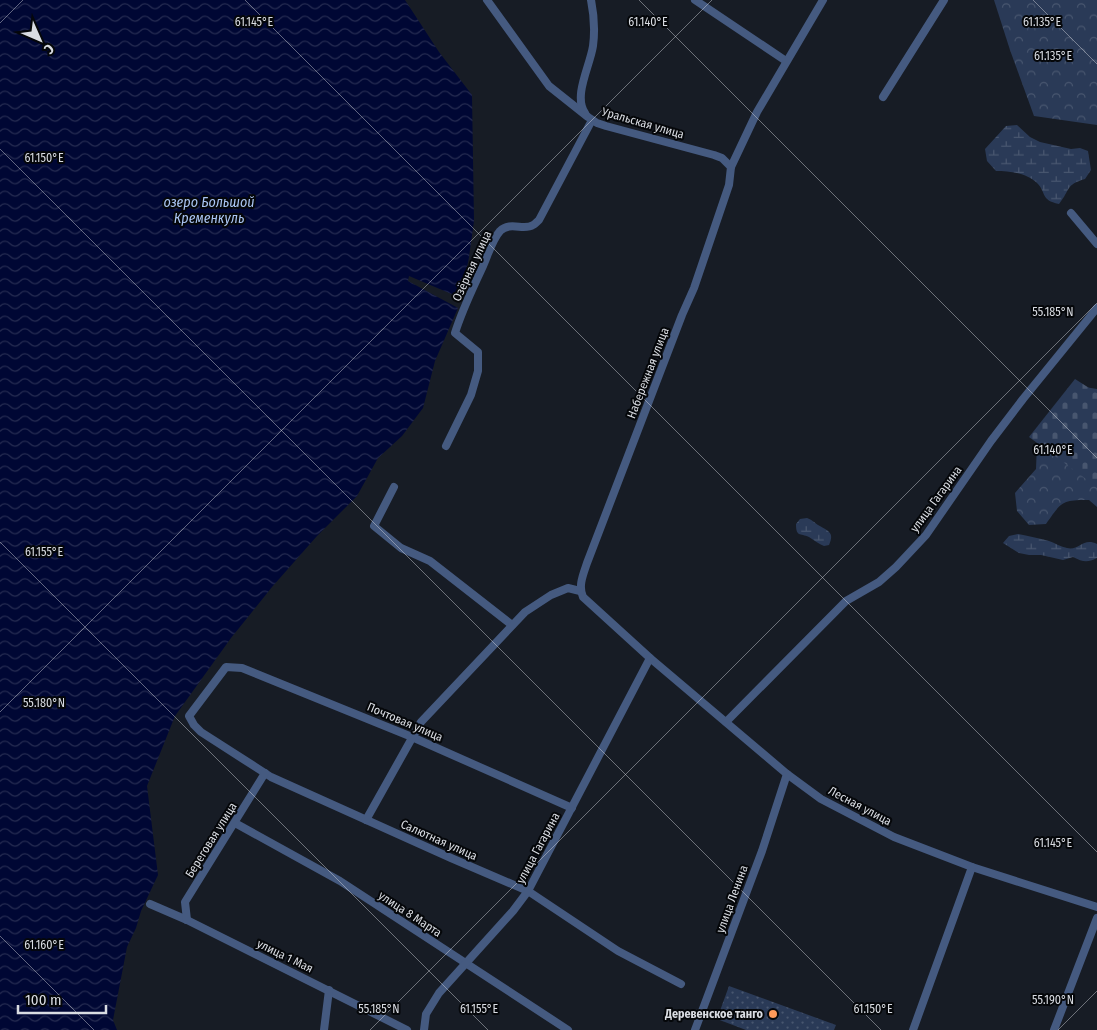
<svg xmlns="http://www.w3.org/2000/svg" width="1097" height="1030" viewBox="0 0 1097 1030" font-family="'Fira Sans Condensed',sans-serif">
<defs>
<pattern id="forest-crowns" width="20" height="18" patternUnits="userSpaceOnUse" patternTransform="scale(1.25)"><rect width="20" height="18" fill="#2a3a57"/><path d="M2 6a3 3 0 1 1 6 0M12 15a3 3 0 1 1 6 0" fill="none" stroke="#48566f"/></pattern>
<pattern id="wetland-marsh" width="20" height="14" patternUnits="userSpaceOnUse" patternTransform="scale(1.25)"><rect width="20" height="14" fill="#2a3a57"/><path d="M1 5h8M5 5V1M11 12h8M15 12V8" fill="none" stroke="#48566f"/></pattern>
<pattern id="cemetery-stones" width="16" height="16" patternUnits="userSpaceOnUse" patternTransform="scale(1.25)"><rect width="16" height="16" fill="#2a3a57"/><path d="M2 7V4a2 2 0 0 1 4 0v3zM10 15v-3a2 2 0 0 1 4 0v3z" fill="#48566f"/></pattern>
<pattern id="park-dots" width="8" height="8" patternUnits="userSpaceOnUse" patternTransform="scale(1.25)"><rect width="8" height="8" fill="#2a3a57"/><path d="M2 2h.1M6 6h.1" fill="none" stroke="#48566f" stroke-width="1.8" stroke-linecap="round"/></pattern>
<pattern id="water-waves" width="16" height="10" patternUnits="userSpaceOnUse" patternTransform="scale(1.25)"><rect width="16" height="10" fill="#000734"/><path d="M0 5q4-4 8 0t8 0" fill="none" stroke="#252b51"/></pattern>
</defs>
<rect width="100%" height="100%" fill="#171c25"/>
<g fill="url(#forest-crowns)">
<polygon points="994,0 1097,0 1097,125 1034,116 1010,50"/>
<path d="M1073,385L1097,389V507L1089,500C1062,500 1062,501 1046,524L1029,525L1017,511L1015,493L1036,469L1037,444L1040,426L1050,411L1068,393Z"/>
</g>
<g fill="url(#wetland-marsh)">
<path d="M1017,125L1030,137L1040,142L1071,149L1080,148L1088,151L1091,170L1085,179C1065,185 1071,189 1059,204C1040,200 1047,193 1037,183C1026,173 1010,171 996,171L987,161L985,149L1006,126Z"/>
<path d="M807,518C812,520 814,522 818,525C828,531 835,532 829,545L824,546C819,544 814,540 809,537C800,533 796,537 796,524L800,519Z"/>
<path d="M1018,534C1028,536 1039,538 1049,541C1055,543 1061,547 1067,548C1079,551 1083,537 1097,544V558C1087,563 1083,562 1073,557L1063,560L1041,555H1029L1019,553L1003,543L1009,536Z"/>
</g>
<polygon fill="url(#cemetery-stones)" points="1075,379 1097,393 1097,487 1029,437"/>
<polygon fill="url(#park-dots)" points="729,986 836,1025 834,1030 746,1030 717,1019"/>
<polygon fill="url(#water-waves)" points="0,0 405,0 439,52 472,95 474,221 469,257 461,298 409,276 408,281 458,308 435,361 423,408 402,436 378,458 357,496 317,536 272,587 231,638 175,716 147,786 158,875 141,911 136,928 127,947 113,1020 117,1030 0,1030"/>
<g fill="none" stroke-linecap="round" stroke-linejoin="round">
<g stroke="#455a80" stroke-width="8">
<path d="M487,0L549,86L588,117L597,123L606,126L714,155L722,158L731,167L729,185L694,288L682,315L587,563C583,575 578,586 583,597L650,658L787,774L821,799L894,837L972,867L1097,907"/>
<polyline points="695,0 786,61"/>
<polyline points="883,97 944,0"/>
<path d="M585,113C573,96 590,66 593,46C595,31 594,15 591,0"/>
<polyline points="731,167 757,112 823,0"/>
<polyline points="1071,213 1097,244"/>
<path d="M446,446L471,395L478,371V352L455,333C462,310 473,288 483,266C488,255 492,240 500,231C510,221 524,231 533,225C535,224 537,222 539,220L592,120"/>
<polyline points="394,487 374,526 401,548 430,561 512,625"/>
<polyline points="726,722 846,601 879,582 896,567 926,535 991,441 1023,399 1097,308"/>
<polyline points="572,808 412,737 242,668 226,667 189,716 194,725 201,732 271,777 451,858 528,891 618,951 681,984"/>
<polyline points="366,820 421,722 525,612 551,595 568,588 580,591"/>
<polyline points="235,823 340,881 568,1030"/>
<polyline points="150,904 187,920 407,1030"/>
<polyline points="187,920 185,902 265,773"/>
<polyline points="324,1030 329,990"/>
<polyline points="424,1030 426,1014 439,993 513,911 528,891 650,658"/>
<polyline points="695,1030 762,851 787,774"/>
<polyline points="913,1030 972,867"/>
<polyline points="1054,1030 1097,918"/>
</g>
</g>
<path fill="none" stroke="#d9dce2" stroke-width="1" stroke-opacity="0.45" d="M245,0L1097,852M639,0L1097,458M1033,0L1097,64M0,23L23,0M0,149L881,1030M0,542L488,1030M0,712L712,0M0,936L94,1030M370,1030L1097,303M1058,1030L1097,991"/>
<circle fill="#ff9b5b" stroke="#05070a" stroke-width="2" cx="773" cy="1014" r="5"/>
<g text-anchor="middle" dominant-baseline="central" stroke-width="4" stroke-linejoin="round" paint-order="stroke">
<g font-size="12" fill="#d9dce2" stroke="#05070a">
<text transform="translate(643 123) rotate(16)">Уральская улица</text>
<text transform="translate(472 266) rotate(-65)">Озёрная улица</text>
<text transform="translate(648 373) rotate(-69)">Набережная улица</text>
<text transform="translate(936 499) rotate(-54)">улица Гагарина</text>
<text transform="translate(405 722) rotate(23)">Почтовая улица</text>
<text transform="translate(860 806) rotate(28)">Лесная улица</text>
<text transform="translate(211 840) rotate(-58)">Береговая улица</text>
<text transform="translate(439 840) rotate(24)">Салютная улица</text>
<text transform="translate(538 848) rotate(-62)">улица Гагарина</text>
<text transform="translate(732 899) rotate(-70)">улица Ленина</text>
<text transform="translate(410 914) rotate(33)">улица 8 Марта</text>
<text transform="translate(285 956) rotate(26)">улица 1 Мая</text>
</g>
<g font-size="12" font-weight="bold" fill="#d9dce2" stroke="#05070a" text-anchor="end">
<text x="763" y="1014">Деревенское танго</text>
</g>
<g font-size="14" font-style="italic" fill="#aac5f3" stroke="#05070a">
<text x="209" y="202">озеро Большой<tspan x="209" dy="16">Кременкуль</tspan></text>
</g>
</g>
<g font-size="12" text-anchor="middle" fill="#d9dce2" stroke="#05070a" stroke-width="4" stroke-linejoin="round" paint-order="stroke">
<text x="254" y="26">61.145°E</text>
<text x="648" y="26">61.140°E</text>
<text x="1042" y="26">61.135°E</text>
<text x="1053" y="60">61.135°E</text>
<text x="44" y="162">61.150°E</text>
<text x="1053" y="316">55.185°N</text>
<text x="1053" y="454">61.140°E</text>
<text x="44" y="556">61.155°E</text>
<text x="44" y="707">55.180°N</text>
<text x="1053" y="847">61.145°E</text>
<text x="44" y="949">61.160°E</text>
<text x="1053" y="1004">55.190°N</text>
<text x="379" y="1013">55.185°N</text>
<text x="479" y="1013">61.155°E</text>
<text x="873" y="1013">61.150°E</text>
</g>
<g transform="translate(40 40) rotate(135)" stroke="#05070a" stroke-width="4" paint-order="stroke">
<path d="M0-4L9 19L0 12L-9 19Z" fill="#d9dce2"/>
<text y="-8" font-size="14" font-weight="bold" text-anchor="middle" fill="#d9dce2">С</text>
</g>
<path d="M18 1005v8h88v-8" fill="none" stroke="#d9dce2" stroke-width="2.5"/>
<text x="25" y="1005" font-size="15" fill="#d9dce2" stroke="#05070a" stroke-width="4" paint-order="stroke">100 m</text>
</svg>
